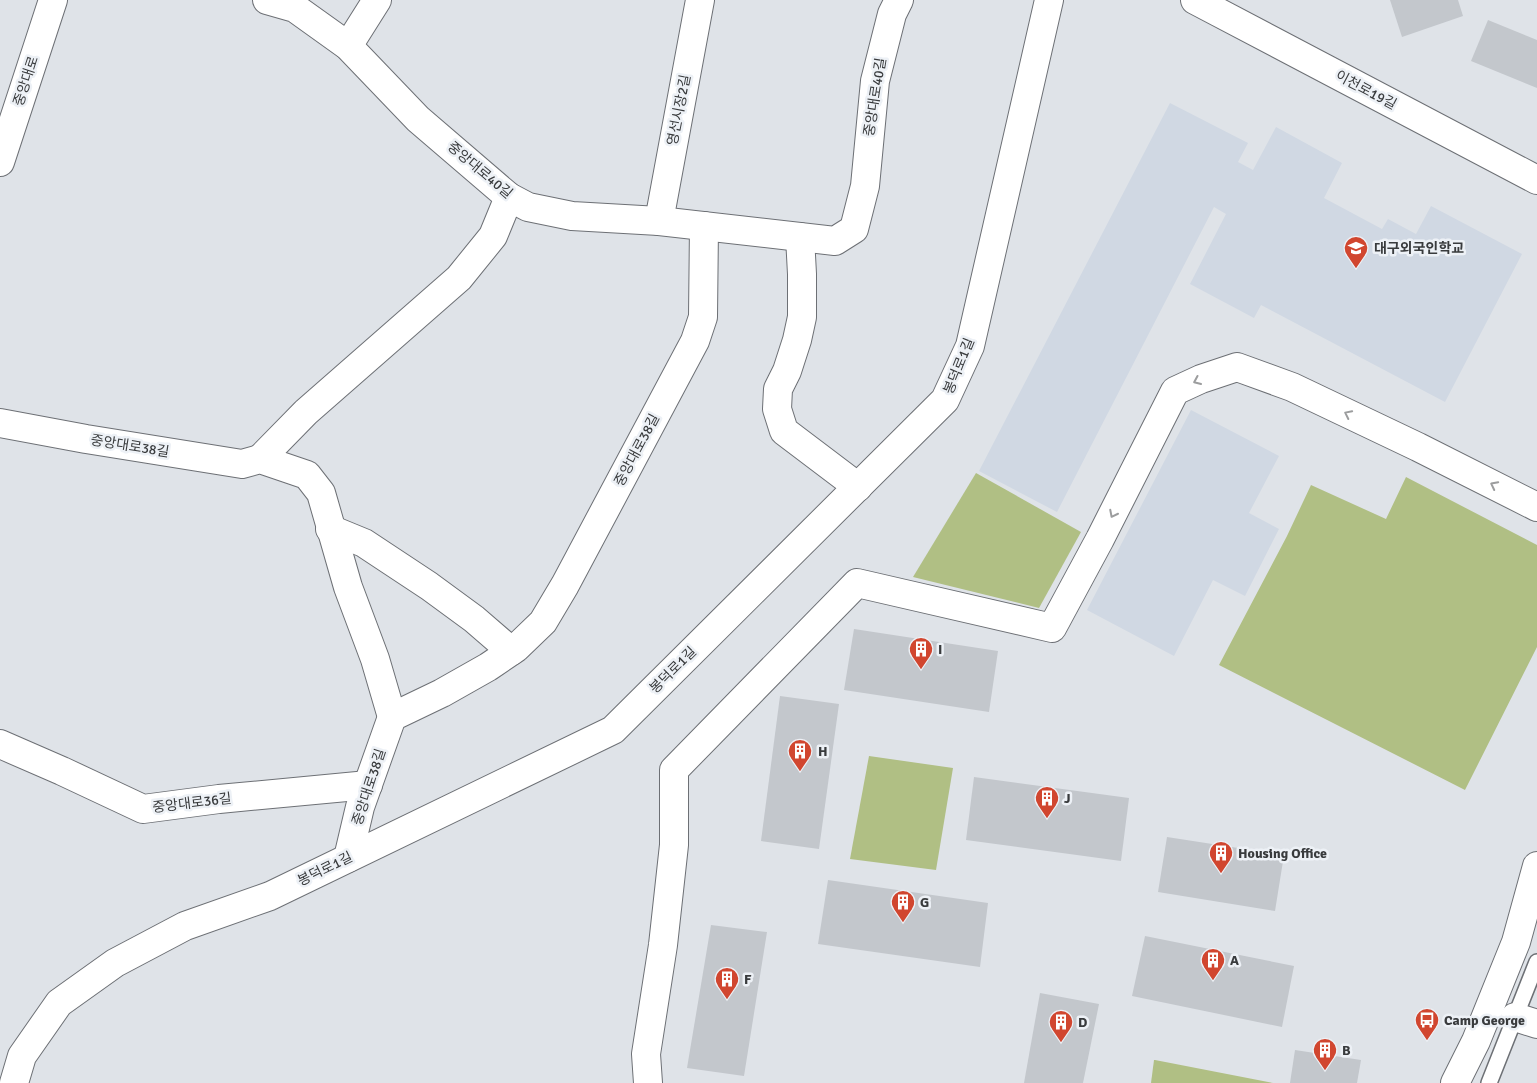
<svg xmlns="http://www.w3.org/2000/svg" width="1537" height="1083" viewBox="0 0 1537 1083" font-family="Signika,'Noto Sans KR',sans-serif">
<rect width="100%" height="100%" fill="#dfe3e8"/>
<g fill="#d0d8e3">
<polygon points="1170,103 1248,143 1238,162 1253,170 1276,127 1342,163 1324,198 1382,229 1388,219 1416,234 1431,206 1522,254 1445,402 1261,305 1254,318 1190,284 1226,214 1214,207 1057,512 979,471"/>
<polygon points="1191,410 1279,456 1249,513 1279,529 1245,596 1213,580 1174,656 1087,610"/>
</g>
<g fill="#b0bf84">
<polygon points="976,473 1081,532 1039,608 913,577"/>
<polygon points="1406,477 1537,545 1537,647 1465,790 1219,665 1287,536 1311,485 1386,519"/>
<polygon points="869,756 953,768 936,870 850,859"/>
<polygon points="1154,1060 1155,1060 1273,1083 1151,1083"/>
</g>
<g fill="#c3c7cc">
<polygon points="1390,0 1458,0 1463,16 1402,37"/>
<polygon points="1488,20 1537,40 1537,88 1471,61"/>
<polygon points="854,629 998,651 989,712 844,690"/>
<polygon points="780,696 839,704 819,849 761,841"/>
<polygon points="974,777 1129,798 1121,861 966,840"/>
<polygon points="1167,837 1284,855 1275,911 1158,892"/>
<polygon points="828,880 988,903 980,967 818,944"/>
<polygon points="711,925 767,932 744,1076 687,1068"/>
<polygon points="1145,936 1294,966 1282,1027 1132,996"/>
<polygon points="1040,993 1099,1004 1083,1083 1024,1083"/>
<polygon points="1295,1050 1361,1060 1357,1083 1290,1083"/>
</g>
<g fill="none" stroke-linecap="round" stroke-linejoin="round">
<g stroke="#6d7075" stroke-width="18">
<polyline id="service" points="1489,1083 1537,962"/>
</g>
<g stroke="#6d7075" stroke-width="30">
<g id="minor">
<polyline points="267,0 295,8 348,46 418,119 509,197 528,207 572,216 659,221 835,241 854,229 865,186 875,81 892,14 899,0"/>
<polyline points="1195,0 1537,180"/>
<polyline points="348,46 377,0"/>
<polyline points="659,221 700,0"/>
<polyline points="800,237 802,274 802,317 797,340 787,371 778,389 777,409 784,431 858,487"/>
<polyline points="0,423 86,439 242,464 260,459 307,475 321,493 348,587 375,659 392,717"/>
<polyline points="260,459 306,412 459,278 493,236 509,197"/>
<polyline points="330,529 364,543 429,586 474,619 511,651"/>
<polyline points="0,744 62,771 143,809 219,799 368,785"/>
<polyline points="348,858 360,807 392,717 442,693 488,667 516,648 543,622 565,585 695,341 703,317 704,226"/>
<polyline points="1515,1017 1537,1024"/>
<polyline points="14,1083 22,1056 59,1003 115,963 185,926 270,896 613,730 945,400 970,346 1049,0"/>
<polyline points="648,1083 646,1054 663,945 674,845 674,770 857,583 1052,628 1100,539 1175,391 1201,379 1237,367 1292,387 1418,447 1537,507"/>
<polyline points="1455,1083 1476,1041 1516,942 1537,866"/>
</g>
</g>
<g stroke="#6d7075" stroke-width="30">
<polyline id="secondary" points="0,162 53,0"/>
</g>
<use href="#service" stroke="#fff" stroke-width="15"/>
<use href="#minor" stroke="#fff" stroke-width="28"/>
<use href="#secondary" stroke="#fff" stroke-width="28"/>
</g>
<defs><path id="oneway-chevron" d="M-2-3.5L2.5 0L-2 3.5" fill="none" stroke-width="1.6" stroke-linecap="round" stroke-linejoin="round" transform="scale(1.25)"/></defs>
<g stroke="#9c9d9e">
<use href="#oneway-chevron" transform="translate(1197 381) rotate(156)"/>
<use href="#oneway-chevron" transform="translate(1348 414) rotate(-154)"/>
<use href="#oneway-chevron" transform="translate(1494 485) rotate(-153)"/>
<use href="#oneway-chevron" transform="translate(1113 514) rotate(117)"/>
</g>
<defs>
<g id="school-pin" transform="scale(1.25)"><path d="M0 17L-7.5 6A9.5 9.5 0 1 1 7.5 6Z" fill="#d1462f" stroke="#edf1f6"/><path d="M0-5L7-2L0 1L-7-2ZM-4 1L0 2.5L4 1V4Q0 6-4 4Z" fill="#fff"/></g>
<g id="building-pin" transform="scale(1.25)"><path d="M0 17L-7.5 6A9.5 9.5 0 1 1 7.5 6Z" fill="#d1462f" stroke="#edf1f6"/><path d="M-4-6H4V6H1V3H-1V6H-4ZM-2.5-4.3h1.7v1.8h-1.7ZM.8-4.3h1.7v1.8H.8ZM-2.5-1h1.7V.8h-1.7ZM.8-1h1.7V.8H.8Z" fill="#fff"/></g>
<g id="bus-pin" transform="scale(1.25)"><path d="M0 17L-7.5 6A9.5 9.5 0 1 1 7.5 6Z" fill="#d1462f" stroke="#edf1f6"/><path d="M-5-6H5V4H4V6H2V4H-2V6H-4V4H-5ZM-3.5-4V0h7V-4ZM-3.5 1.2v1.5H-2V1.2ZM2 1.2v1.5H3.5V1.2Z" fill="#fff"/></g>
</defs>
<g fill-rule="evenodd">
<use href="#school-pin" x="1356" y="248"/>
<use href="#building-pin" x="921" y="649"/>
<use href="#building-pin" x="800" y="751"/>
<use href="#building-pin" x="1047" y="798"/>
<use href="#building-pin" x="1221" y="853"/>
<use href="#building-pin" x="903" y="902"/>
<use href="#building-pin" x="1213" y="960"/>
<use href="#building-pin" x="727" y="979"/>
<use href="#bus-pin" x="1427" y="1020"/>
<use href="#building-pin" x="1061" y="1022"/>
<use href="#building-pin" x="1325" y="1050"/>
</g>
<g text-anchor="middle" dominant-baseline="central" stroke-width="5" stroke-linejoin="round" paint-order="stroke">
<g font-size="14" fill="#393b3d" stroke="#edf1f6">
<text transform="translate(26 81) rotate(-72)">중앙대로</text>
<text transform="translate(1366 90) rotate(28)">이천로19길</text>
<text transform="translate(875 97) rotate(-81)">중앙대로40길</text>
<text transform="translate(679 110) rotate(-79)">영선시장2길</text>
<text transform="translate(480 170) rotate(40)">중앙대로40길</text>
<text transform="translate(959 366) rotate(-68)">봉덕로1길</text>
<text transform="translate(130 446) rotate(9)">중앙대로38길</text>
<text transform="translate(637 450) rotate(-62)">중앙대로38길</text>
<text transform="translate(673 670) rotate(-45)">봉덕로1길</text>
<text transform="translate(369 787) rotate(-72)">중앙대로38길</text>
<text transform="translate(192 803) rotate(-7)">중앙대로36길</text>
<text transform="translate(325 869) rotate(-26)">봉덕로1길</text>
</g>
<g font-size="14" font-weight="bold" fill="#393b3d" stroke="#edf1f6" text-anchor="start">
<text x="1374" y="248">대구외국인학교</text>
<text x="938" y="649">I</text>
<text x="818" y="751">H</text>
<text x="1064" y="798">J</text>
<text x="1238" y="853">Housing Office</text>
<text x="920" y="902">G</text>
<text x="1230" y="960">A</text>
<text x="744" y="979">F</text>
<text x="1444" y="1020">Camp George</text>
<text x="1078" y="1022">D</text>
<text x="1342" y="1050">B</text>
</g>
</g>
</svg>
